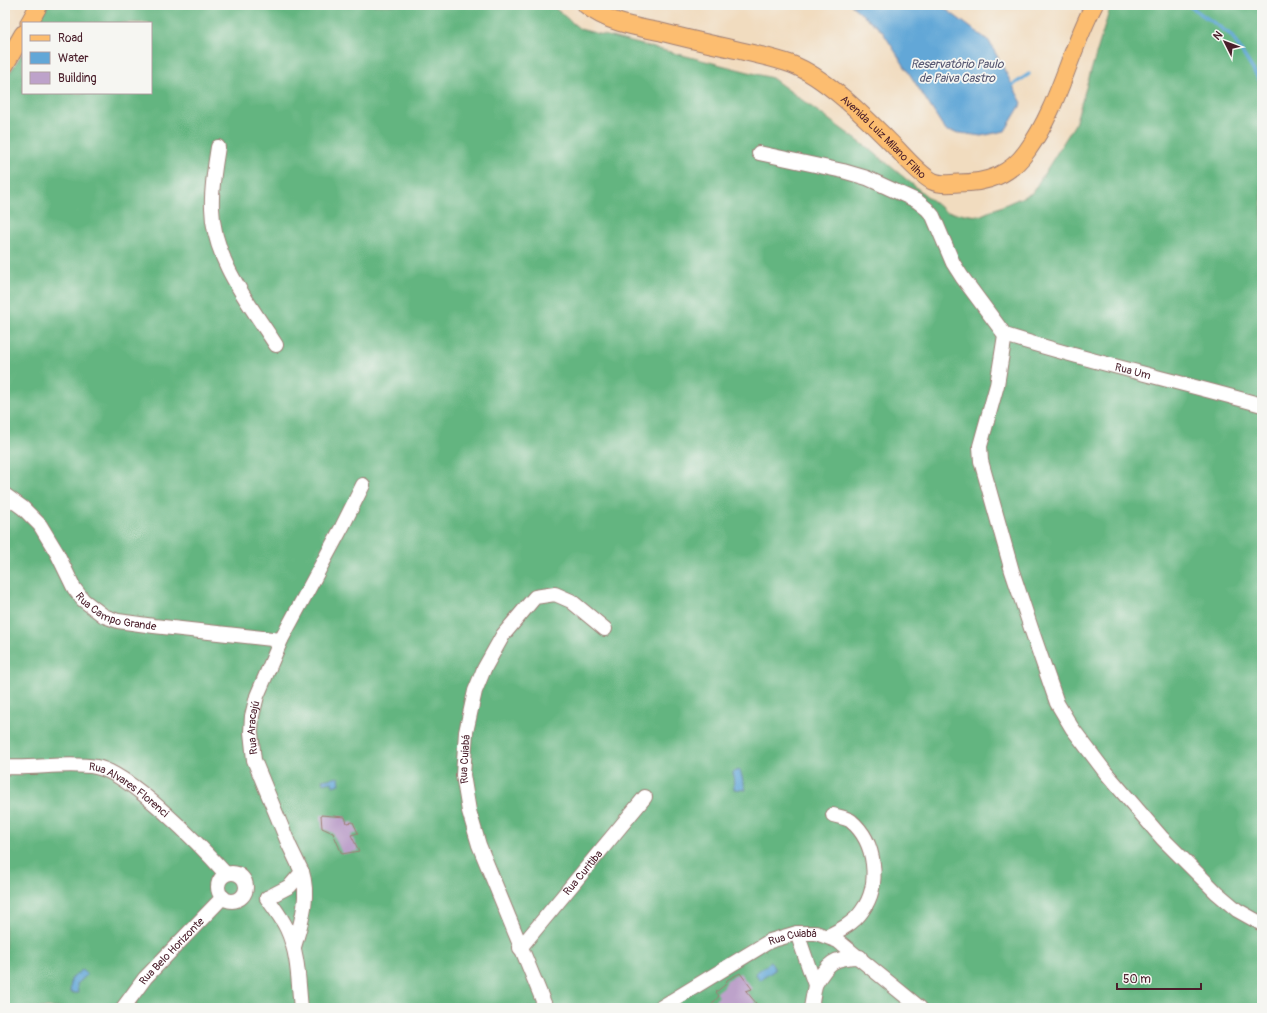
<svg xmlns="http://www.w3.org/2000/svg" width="1267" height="1013" font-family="Pangolin,sans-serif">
	<rect width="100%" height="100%" fill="#f6f6f2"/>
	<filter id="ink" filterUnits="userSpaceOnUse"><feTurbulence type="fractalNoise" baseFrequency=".025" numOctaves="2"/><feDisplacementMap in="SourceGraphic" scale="8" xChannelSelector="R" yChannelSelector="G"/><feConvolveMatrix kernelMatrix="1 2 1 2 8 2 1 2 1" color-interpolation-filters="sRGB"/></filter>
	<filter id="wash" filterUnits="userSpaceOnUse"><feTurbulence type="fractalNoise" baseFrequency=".012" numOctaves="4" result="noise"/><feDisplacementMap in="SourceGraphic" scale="16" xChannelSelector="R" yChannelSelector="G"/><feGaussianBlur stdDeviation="0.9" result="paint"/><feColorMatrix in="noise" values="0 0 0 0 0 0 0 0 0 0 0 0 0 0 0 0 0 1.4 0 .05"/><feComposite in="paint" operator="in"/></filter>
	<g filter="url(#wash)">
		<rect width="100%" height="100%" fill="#f1dcbf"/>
		<path fill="#63b580" stroke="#566a56" d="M46,5H551L580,29L772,78L872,151L946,212L979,216L1032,193L1075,124L1111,5H1262V1008H5V80L23,52V93H151V23H38Z"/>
		<path fill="#62a7d7" stroke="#566381" d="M851,5H940L989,41L1022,103L1005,131L981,136L946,131L882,31Z
			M740,770L746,790L734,789L733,772Z
			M339,777L340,784L333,786L332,782L323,784L322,780Z
			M771,962L775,970L760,980L755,973Z
			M82,970L87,975L77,984L78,993H70L71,979Z"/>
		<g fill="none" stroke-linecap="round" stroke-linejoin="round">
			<path stroke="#62a7d7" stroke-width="3.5" d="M1188,5L1231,35L1262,84
				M1008,85H1013L1029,74
				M1262,291V297"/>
		</g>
		<g id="blocks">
			<path fill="#bda2ca" d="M321,815L345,817L347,823L353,822L358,833L351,835L359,851L342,854L333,833L322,828Z
				M740,973L752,989L746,991L756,1003L748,1008H709L719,996L716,992L725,985L727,980Z"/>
		</g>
	</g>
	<g filter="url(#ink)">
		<use href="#blocks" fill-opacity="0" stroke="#9e7e75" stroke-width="1"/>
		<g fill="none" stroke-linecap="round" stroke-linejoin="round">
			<g stroke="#9e7e75" stroke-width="16">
				<g id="minor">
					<path d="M218,147C215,166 211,188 212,208C213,260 249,303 276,345"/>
					<path d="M759,153L843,171L867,178L917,201L927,209L933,216L953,263L962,277L1005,335L997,385L980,446L981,461L1012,571L1033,634L1057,703L1072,728L1106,773L1162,838L1217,893L1237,910L1262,924"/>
					<path id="s1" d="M1005,335C1090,362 1177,381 1262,405"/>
					<path id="s2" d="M5,495L23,508L40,525L57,553L74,588L83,600L104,616L118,621L154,626L281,640"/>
					<path id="s3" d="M5,767C35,769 67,762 96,767C130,773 202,847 226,874"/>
					<circle cx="232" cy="887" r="14"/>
					<path id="s4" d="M267,898L290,886L302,872L289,845L254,760L251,732L252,716L257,696L281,640L342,527L363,485"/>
					<path d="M267,898C274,908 282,918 287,929C299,955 298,981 301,1008"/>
					<path d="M797,933L815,985L811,1008"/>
					<path d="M828,936C840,930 854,923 862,911C881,885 876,842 851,821C847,818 839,817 833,815"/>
					<path d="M294,947C301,923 310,897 302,872"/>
					<path id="s5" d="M520,948L645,797"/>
					<path d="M815,985C828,963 833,957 860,957"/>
					<path id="s6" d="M123,1008L145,978L223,897"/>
					<path id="s7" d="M546,1008L479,845L469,811L463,775L466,732L475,691L484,669L503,635L535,597L555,594L571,601L605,629"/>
					<path id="s8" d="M660,1008L770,941L797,933H816L838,941L920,1008"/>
				</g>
			</g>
			<g stroke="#9e7e75" stroke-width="19">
				<g id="major">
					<path id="s9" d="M586,5C606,22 635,27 661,32C684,38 706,43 729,48C750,53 771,57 791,64C826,77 868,120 895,147C906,158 918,173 932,181C940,185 950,184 958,183C988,183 1010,175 1027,151C1059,107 1069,52 1094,5"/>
					<path d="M29,23L39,5"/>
					<path d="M5,65L23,34"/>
				</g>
			</g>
			<use href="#minor" stroke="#fff" stroke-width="14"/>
			<use href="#major" stroke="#fcbd6f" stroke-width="17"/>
		</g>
	</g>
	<g text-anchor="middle" stroke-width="3.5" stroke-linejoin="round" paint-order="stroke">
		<g font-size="11" fill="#4a1f2b" stroke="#f6f6f2">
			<text dy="4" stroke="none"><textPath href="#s9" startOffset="333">Avenida Luiz Milano Filho</textPath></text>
			<text dy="4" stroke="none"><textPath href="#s1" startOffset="133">Rua Um</textPath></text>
			<text dy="4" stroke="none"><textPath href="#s2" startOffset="169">Rua Campo Grande</textPath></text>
			<text dy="4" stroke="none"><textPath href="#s4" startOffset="199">Rua Aracajú</textPath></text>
			<text dy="4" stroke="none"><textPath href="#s7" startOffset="264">Rua Cuiabá</textPath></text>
			<text dy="4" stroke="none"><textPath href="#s3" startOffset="131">Rua Alvares Florenci</textPath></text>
			<text dy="4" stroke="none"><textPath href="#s5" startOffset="98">Rua Curitiba</textPath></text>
			<text dy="4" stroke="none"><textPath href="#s8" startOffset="152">Rua Cuiabá</textPath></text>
			<text dy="4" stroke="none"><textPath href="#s6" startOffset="75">Rua Belo Horizonte</textPath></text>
		</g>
		<g font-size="12" font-style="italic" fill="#545570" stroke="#f6f6f2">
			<text x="957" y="68">Reservatório Paulo<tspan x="957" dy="14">de Paiva Castro</tspan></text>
		</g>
	</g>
	<rect width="1267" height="1013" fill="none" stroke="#f6f6f2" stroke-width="20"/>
	<rect x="22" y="22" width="130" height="72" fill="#f6f6f2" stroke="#b1a0a2"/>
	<rect x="30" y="35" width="20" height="6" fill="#fcbd6f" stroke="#b1a0a2"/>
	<text x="58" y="42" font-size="12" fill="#4a1f2b">Road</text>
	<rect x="30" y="52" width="20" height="12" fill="#62a7d7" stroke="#b1a0a2"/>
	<text x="58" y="62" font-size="12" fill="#4a1f2b">Water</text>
	<rect x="30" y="72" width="20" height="12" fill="#bda2ca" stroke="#b1a0a2"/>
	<text x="58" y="82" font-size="12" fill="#4a1f2b">Building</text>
	<g transform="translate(1225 42) rotate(312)" stroke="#f6f6f2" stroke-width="3" paint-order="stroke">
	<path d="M0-3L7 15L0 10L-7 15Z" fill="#4a1f2b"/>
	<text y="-6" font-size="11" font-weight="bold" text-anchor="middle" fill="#4a1f2b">N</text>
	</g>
	<path d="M1117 983v6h84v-6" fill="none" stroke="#4a1f2b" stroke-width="2"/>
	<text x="1123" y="983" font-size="12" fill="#4a1f2b" stroke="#f6f6f2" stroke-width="3" paint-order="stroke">50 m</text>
</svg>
